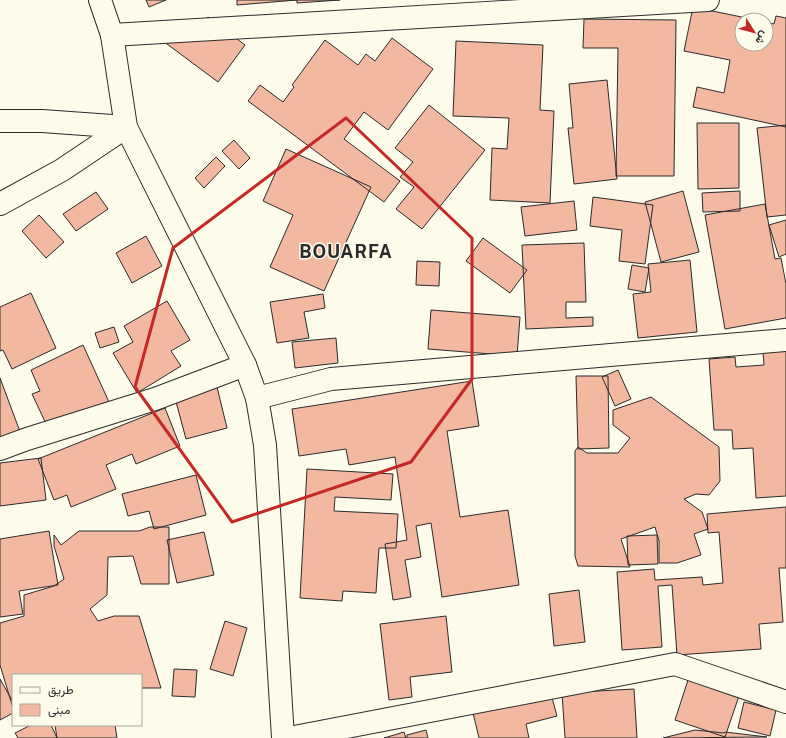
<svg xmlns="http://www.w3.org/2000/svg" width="786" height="738" font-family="'Public Sans',Vazirmatn,sans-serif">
	<rect width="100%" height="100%" fill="#fdfbea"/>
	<path fill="#f2b8a0" stroke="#2b2b2b" d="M146,0H166L149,7Z
		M237,0H297L237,5Z
		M297,0H340L297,3Z
		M693,7L756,20H742V44H766V22L774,24L776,16L786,18V127L693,107L697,87L724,93L730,60L684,51Z
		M208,17L245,45L218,82L163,41H189Z
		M584,19L676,20L674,176H616L618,48H583Z
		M392,38L433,69L388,130L364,112L344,139L400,181L384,202L248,101L260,85L283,102L294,87L292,85L325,40L358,65L366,54L375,61Z
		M456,41L543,45L540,110L554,111L550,203L490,200L492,148L507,149L509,118L453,116Z
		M607,80L617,179L574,184L568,128H573L569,84Z
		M429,105L485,150L422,229L396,209L414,187L400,177L413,162L395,148Z
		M697,123H739V188L698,189Z
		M786,125V215L767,217L757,128Z
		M234,140L250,158L239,169L222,151Z
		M286,149L371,187L324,291L270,267L293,215L263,201Z
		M216,157L225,166L204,188L195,178Z
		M683,191L699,252L661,262L645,202Z
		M740,191V211L703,212L702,193Z
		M96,192L108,209L76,231L63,214Z
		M593,197L653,205L645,264L619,261L622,230L590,226Z
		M574,201L577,230L525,236L521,207Z
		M765,204L775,259L781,258L786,284V318L725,329L705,215Z
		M39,215L64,242L46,258L22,231Z
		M786,220V254L779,257L769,225Z
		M146,236L162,266L132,283L116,253Z
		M483,238L527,270L510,293L466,261Z
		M584,243L586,302H566V318L593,317V326L526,329L522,245Z
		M690,260L697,332L638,338L633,294L651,292L648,264Z
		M417,261L440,262L439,286L416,285Z
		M632,265L649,268L645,292L628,289Z
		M31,293L56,348L12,369L3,350L0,351V307Z
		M323,294L325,308L304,312L309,338L277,343L270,302Z
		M167,301L190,340L171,351L181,366L137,393L113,353L133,342L124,326Z
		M431,310L520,317L517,356L428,349Z
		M114,327L119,342L100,348L95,333Z
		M336,338L338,363L295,368L292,342Z
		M83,345L109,402L49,430L32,394L40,391L31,370Z
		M786,351V496L756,498L753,448L733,449L732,430H714L709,359L735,357L736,367L764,365L763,352Z
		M618,370L631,399L615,406L602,377Z
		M576,376H608L609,448L578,449Z
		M0,378L22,437L0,445Z
		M472,381L479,426L447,431L460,517L508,510L519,585L442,597L431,523L416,526L421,557L405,560L411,597L393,600L385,544L407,540L395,457L349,465L346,449L299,456L292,409Z
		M217,387L227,428L186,439L175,398Z
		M651,397L719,447L720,481L709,495L696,494L684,499L702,512L708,529L694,534L701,555L677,563H659V541L655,527L621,539L630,567L578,566L575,556V451L578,447L587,453H618L630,438L613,425V410Z
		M165,408L180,446L136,464L132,454L106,465L116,489L71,507L67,495L54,500L38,459Z
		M41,458L46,500L0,506V463Z
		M307,469L393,474L391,500L335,497L334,511L398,514L396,548H379L376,593L343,591L342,601L300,598Z
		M196,475L206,515L154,529L149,511L128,516L122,494Z
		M786,507V568H779L783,622L759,624L761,649L677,655L672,585L658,586L662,647L622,650L617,572L654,569L655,580L702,577L703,585L723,583L719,532L708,533L707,514Z
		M150,527H169V584H141L133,556L108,557L107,595L90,609L98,621L114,616H139L161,688H141V675H13V708L0,665V623L24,616V595L54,586L64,579L54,546V535L61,545L79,531H139Z
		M49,531L58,585L19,591L23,614L0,617V539Z
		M204,532L214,575L177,583L167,540Z
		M657,535L658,564L628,565L627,536Z
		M579,590L585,642L554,646L549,594Z
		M446,616L452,672L410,677L412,697L389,700L380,624Z
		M225,621L247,628L233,676L210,669Z
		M174,669L197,670L195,697L172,696Z
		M0,679L13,702V713L0,720Z
		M688,680L739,696L725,737L675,720Z
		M634,689L637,738H565L562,693Z
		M551,694L557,716L526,724L529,738H479L473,713Z
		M744,702L776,710L770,736L738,728Z
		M31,725H51L57,738H18L15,733Z
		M55,725H115L117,738H57Z
		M426,730L428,738H407V735Z
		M695,730L724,733L725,732L767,737L663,738Z
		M404,732L406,738H384Z"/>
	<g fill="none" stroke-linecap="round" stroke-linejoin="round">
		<g stroke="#2b2b2b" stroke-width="24">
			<path id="minor" d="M112,35L708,0
				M0,121H42L126,127
				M0,204L62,170L126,127
				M257,398L331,379L786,340
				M0,449L27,439L155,399L245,365
				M289,738L675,664L786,702"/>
		</g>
		<g stroke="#2b2b2b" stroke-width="24">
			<path id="tertiary" d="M100,0L112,35L126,127L245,365L257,398L265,445L283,738"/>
		</g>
		<use href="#minor" stroke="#fdfbea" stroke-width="22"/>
		<use href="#tertiary" stroke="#fdfbea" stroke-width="22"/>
	</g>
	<path fill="none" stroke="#c62828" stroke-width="3" stroke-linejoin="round" d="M346,118L472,238V379L411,462L232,522L135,387L173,248Z"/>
	<g text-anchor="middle" stroke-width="3" stroke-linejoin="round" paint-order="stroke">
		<g font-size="18" font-weight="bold" letter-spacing="1" fill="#2b2b2b" stroke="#fdfbea">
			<text x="346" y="258">BOUARFA</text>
		</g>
	</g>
	<rect x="12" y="674" width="130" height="52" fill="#fdfbea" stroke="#a9a89e"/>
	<rect x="20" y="687" width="20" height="6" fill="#fdfbea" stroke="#a9a89e"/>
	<text x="48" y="694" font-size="12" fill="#2b2b2b">طريق</text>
	<rect x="20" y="704" width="20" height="12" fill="#f2b8a0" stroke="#a9a89e"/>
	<text x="48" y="714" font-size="12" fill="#2b2b2b">مبنى</text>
	<g transform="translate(754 32) rotate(126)"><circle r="19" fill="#fdfbea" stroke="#a9a89e"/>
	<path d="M0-3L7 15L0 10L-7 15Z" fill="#c62828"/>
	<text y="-6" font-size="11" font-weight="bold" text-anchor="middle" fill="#2b2b2b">ش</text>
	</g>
</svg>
